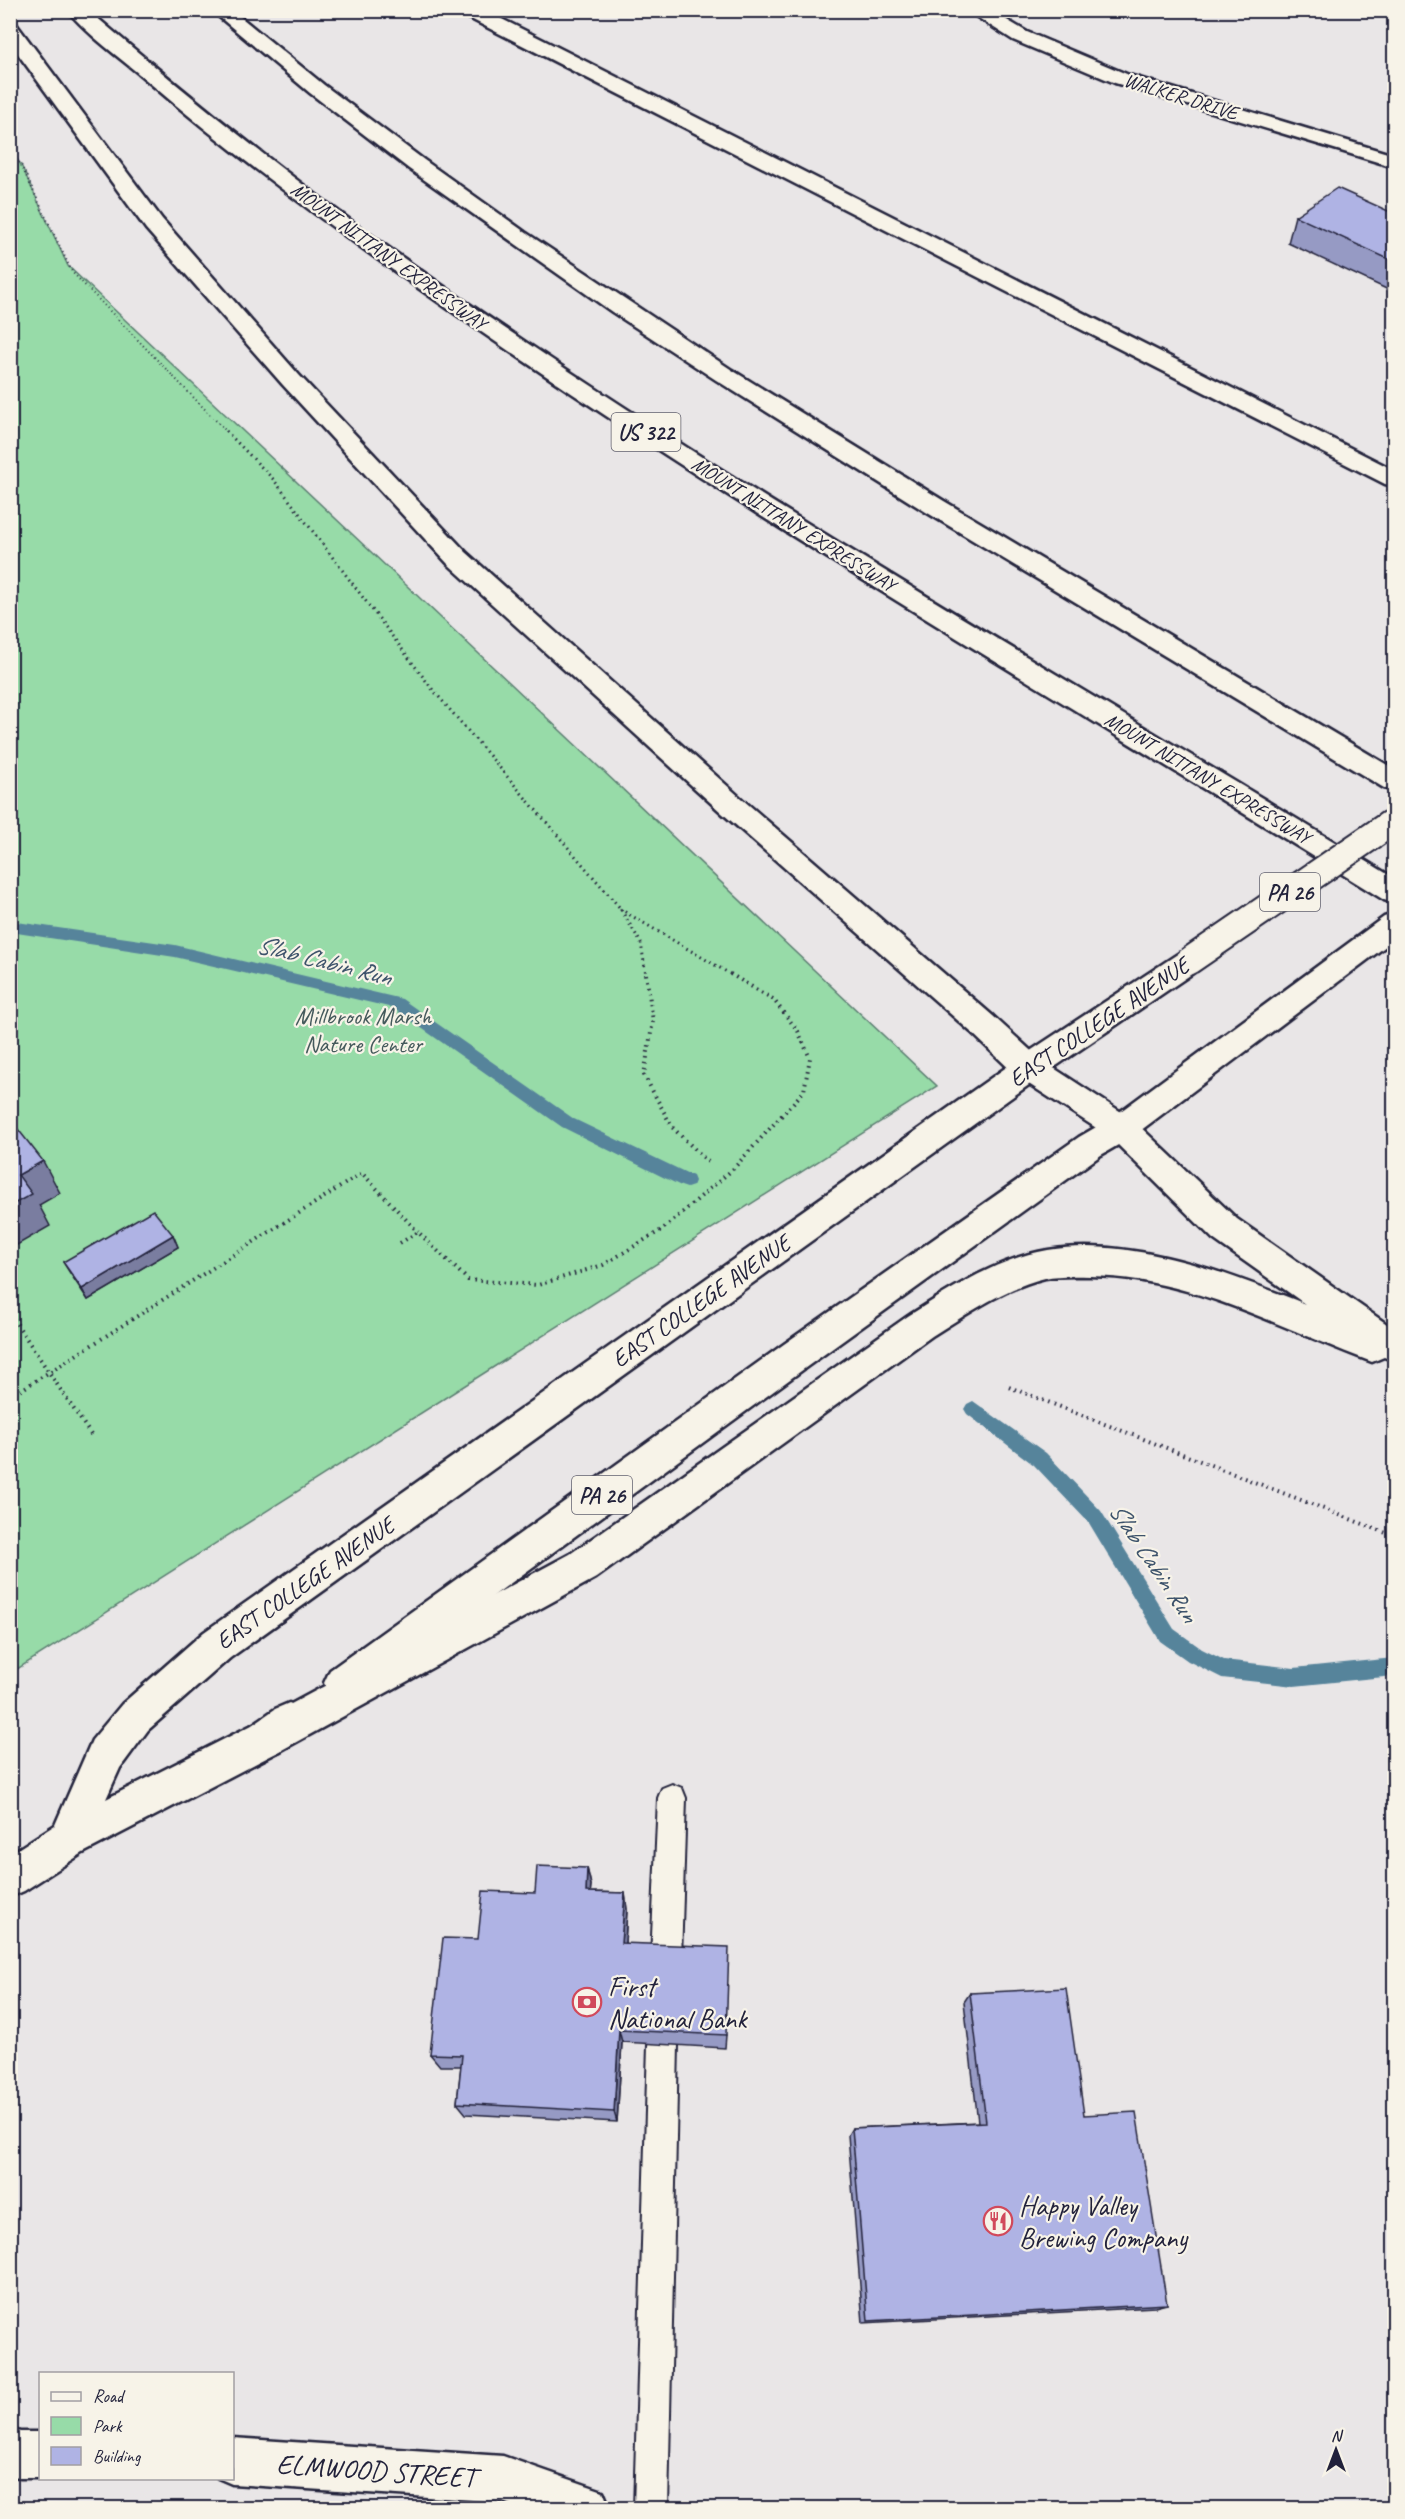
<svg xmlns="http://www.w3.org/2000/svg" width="1405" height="2519" font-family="Caveat,sans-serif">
	<rect width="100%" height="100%" fill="#e9e6e7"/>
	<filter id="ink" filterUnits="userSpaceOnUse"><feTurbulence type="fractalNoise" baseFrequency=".0167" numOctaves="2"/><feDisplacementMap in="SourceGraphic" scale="12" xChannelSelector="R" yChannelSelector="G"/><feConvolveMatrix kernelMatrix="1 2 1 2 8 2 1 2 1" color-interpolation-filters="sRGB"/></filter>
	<g filter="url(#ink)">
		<path fill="#97dba8" stroke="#5c7e72" stroke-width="1.5" d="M10,149L21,165L68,266L937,1086L11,1673Z"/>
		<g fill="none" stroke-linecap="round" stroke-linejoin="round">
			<path fill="#57849b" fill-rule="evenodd" d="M10,921L175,945L402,999L574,1119L693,1176L695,1181L693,1186L687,1188L681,1186L562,1127L393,1008L175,957L10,932Z
				M973,1401L1046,1453L1101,1511L1174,1629L1202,1649L1224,1660L1294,1668L1394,1658V1676L1294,1686L1222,1678L1188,1661L1160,1641L1089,1523L1034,1465L967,1414L964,1409L967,1404Z"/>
			<g stroke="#22223b" stroke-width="4">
				<path id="service" d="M672,1784L682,1788L686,1798L681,1959L677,1970L666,1974L655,1970L651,1959L658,1798L662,1788Z
					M663,2030L674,2034L678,2045L668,2508H634L648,2045L652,2034Z"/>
			</g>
			<g stroke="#22223b" stroke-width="5">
				<path id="minor" d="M966,10H990L1027,32L1129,75L1394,155V167L1115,83L1013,40Z"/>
			</g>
			<g stroke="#22223b" stroke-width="5">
				<path id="secondary" d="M10,2428L20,2432H40V2478H20L10,2474Z
					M232,2438L503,2456L603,2491L610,2508H520L503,2502L232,2484L218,2478H232Z"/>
			</g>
			<g stroke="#22223b" stroke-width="5">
				<path id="primary" d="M1394,914V940L1132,1137L1101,1155L808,1366L356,1696L343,1701L330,1696L324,1683L330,1670L784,1344L1079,1137L1110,1119L1384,917Z
					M1189,950L1199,953L1204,961L1199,969L1040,1077L230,1658L148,1730L120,1768L106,1799L252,1725L275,1709L289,1703L303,1709L308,1722L303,1735L280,1751L83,1853L24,1891L10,1897V1854L55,1825L92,1740L122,1704L204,1632L1018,1059L1179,953Z"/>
			</g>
			<g stroke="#22223b" stroke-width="5">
				<path id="motorway" d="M67,10H88C184,92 282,172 385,245C709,476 1056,671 1394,878V903L1384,900C1058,697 725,505 411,283C320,219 230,152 145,79C119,57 89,36 67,10Z
					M211,10H232L324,85L424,160L525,232L732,370L944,501L1394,769V791L1384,788L926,512L716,380L612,312L409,169L310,93Z
					M459,10H484L1394,470V486L1385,484L461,14Z
					M10,23L17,25L162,219L299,375L466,552L742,799L993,1016L1040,1059L1132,1119L1237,1219L1394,1329V1361L1384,1357L1372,1362C1280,1328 1191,1277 1090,1276C1076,1276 1059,1275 1045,1278C1004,1288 967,1314 932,1336L596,1578L280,1751L266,1757L252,1751L247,1738L252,1725L570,1554L908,1316C951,1289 998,1258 1048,1250C1131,1236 1230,1274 1305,1304L1213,1239L1110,1137L1018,1077L971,1032L722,813L448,564L283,385L146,229L10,43Z"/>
			</g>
			<path stroke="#22223b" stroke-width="2" stroke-dasharray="1 3" stroke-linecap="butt" d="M10,149L21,165L72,272L227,432"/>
			<path stroke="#22223b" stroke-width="3" stroke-dasharray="1.5 4" stroke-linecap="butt" d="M226,431L274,480L433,690L620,908L641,943L646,975
				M620,909L732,975"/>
			<path stroke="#22223b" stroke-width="4" stroke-dasharray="1.5 4.5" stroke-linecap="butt" d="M646,974L653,1021L644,1075L672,1127L708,1162
				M400,1243L418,1232L468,1280L538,1285L603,1265L663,1229L733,1169L804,1091L810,1058L798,1031L773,999L730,974
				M10,1314L91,1435
				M1009,1387L1394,1536
				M10,1397L362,1173L418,1232"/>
			<use href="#service" fill="#f7f3e8" fill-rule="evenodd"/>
			<use href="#minor" fill="#f7f3e8" fill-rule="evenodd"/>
			<use href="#secondary" fill="#f7f3e8" fill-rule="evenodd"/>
			<use href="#primary" fill="#f7f3e8" fill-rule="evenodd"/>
			<use href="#motorway" fill="#f7f3e8" fill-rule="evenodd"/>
			<g stroke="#22223b" stroke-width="30" stroke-linecap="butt">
				<path id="primary-bridge" d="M1189,961L1391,823"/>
			</g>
			<use href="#primary-bridge" stroke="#f7f3e8" stroke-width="26"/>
		</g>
		<path fill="#969ac4" stroke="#22223b" stroke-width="1.5" d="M1395,214V293L1288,243L1295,216Z
			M173,1235L178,1247L88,1300L70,1273L63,1262Z
			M587,1868L591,1885L590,1892L625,1893L627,1910L625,1943L726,2035L725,2048L622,2042L617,2122L466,2114L457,2103L461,2066H440L430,2054L478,1939L535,1893Z
			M970,1993L1084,2115L1167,2304L1155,2307L863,2323L848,2135L852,2128L978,2122L964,2002Z"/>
		<path fill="#7a7da0" stroke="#22223b" stroke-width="1.5" d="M43,1161L60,1193L39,1205L50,1226L10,1249V1206L18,1175Z
			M173,1235L178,1247L88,1300L82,1289Z
			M587,1868L591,1885L589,1909L586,1892Z
			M625,1893L627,1910L624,1958L621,1943Z
			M619,2030L622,2042L617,2122L614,2112Z"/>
		<path fill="#afb3e4" stroke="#22223b" stroke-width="1.5" d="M1337,188L1395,214V262L1295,216Z
			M10,1119L43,1161L18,1175L32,1194L10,1206Z
			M153,1210L173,1235L82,1289L63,1262Z
			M537,1866L587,1868L586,1892L625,1893L621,1943L729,1947L726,2035L619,2030L614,2112L457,2103L462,2055L430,2054L443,1938L478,1939L483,1891L535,1893Z
			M1066,1988L1084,2115L1136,2112L1167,2304L868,2321L852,2128L986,2122L970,1993Z"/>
	</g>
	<defs>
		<g id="bank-ring" transform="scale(1.5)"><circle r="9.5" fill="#f7f3e8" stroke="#d1495b" stroke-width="1.5"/><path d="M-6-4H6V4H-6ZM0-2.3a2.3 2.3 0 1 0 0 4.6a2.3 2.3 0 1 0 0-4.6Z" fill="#d1495b"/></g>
		<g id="restaurant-ring" transform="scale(1.5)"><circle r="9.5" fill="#f7f3e8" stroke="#d1495b" stroke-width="1.5"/><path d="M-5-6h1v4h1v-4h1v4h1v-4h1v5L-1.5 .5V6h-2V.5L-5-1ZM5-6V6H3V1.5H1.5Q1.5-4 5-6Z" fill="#d1495b"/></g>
	</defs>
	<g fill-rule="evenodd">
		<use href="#bank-ring" x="587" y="2002"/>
		<use href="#restaurant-ring" x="998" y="2221"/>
	</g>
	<g text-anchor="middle" stroke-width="4.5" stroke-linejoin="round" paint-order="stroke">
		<g font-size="20" fill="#22223b" stroke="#f7f3e8">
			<text transform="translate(1181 96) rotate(17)" y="7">WALKER DRIVE</text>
			<text transform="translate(389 256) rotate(36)" y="7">MOUNT NITTANY EXPRESSWAY</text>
			<text transform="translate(794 524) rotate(32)" y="7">MOUNT NITTANY EXPRESSWAY</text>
			<text transform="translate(1208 778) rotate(31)" y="7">MOUNT NITTANY EXPRESSWAY</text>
		</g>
		<g fill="#f7f3e8" stroke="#62616f" stroke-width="1.5">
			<rect x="611.5" y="413" width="69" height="38" rx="4.5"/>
			<rect x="1260" y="873" width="60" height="38" rx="4.5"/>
			<rect x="572" y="1476" width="60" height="38" rx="4.5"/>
		</g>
		<g font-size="22" font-weight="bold" fill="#22223b">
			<text x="646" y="440">US 322</text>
			<text x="1290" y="900">PA 26</text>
			<text x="602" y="1503">PA 26</text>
		</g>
		<g font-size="24" fill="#455a5c" stroke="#f7f3e8">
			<text x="363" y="1024">Millbrook Marsh<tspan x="363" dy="28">Nature Center</tspan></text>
		</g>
		<g font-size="24" fill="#22223b" stroke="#f7f3e8">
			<text transform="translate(1099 1022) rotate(-34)" y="8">EAST COLLEGE AVENUE</text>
			<text transform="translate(701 1301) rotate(-35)" y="8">EAST COLLEGE AVENUE</text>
			<text transform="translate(305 1583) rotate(-35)" y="8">EAST COLLEGE AVENUE</text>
		</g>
		<g font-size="26" font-style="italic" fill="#3d536b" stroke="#f7f3e8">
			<text transform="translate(324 960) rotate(14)" y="9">Slab Cabin Run</text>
			<text transform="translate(1154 1562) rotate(56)" y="9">Slab Cabin Run</text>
		</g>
		<g font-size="28" fill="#22223b" stroke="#f7f3e8" text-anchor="start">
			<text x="608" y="1996">First<tspan x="608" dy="32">National Bank</tspan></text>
			<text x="1019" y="2215">Happy Valley<tspan x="1019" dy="32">Brewing Company</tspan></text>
		</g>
		<g font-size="28" fill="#22223b" stroke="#f7f3e8">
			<text transform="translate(376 2470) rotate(4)" y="10">ELMWOOD STREET</text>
		</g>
	</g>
	<rect width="1405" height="2519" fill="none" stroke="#f7f3e8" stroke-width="36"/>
	<rect x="18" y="18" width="1369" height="2483" fill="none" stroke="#22223b" stroke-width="2" filter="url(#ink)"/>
	<rect x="39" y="2372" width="195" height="108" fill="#f7f3e8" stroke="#a29fa3" stroke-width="1.5"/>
	<rect x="51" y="2392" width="30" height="9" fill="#f7f3e8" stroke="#a29fa3" stroke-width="1.5"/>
	<text x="93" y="2402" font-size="18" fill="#22223b">Road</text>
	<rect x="51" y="2417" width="30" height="18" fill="#97dba8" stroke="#a29fa3" stroke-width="1.5"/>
	<text x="93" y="2432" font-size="18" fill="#22223b">Park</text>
	<rect x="51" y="2447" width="30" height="18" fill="#afb3e4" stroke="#a29fa3" stroke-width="1.5"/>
	<text x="93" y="2462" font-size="18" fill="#22223b">Building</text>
	<g transform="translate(1336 2450)" stroke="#f7f3e8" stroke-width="4.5" paint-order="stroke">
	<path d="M0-4.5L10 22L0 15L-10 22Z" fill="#22223b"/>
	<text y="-9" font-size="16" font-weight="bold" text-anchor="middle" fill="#22223b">N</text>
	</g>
</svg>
